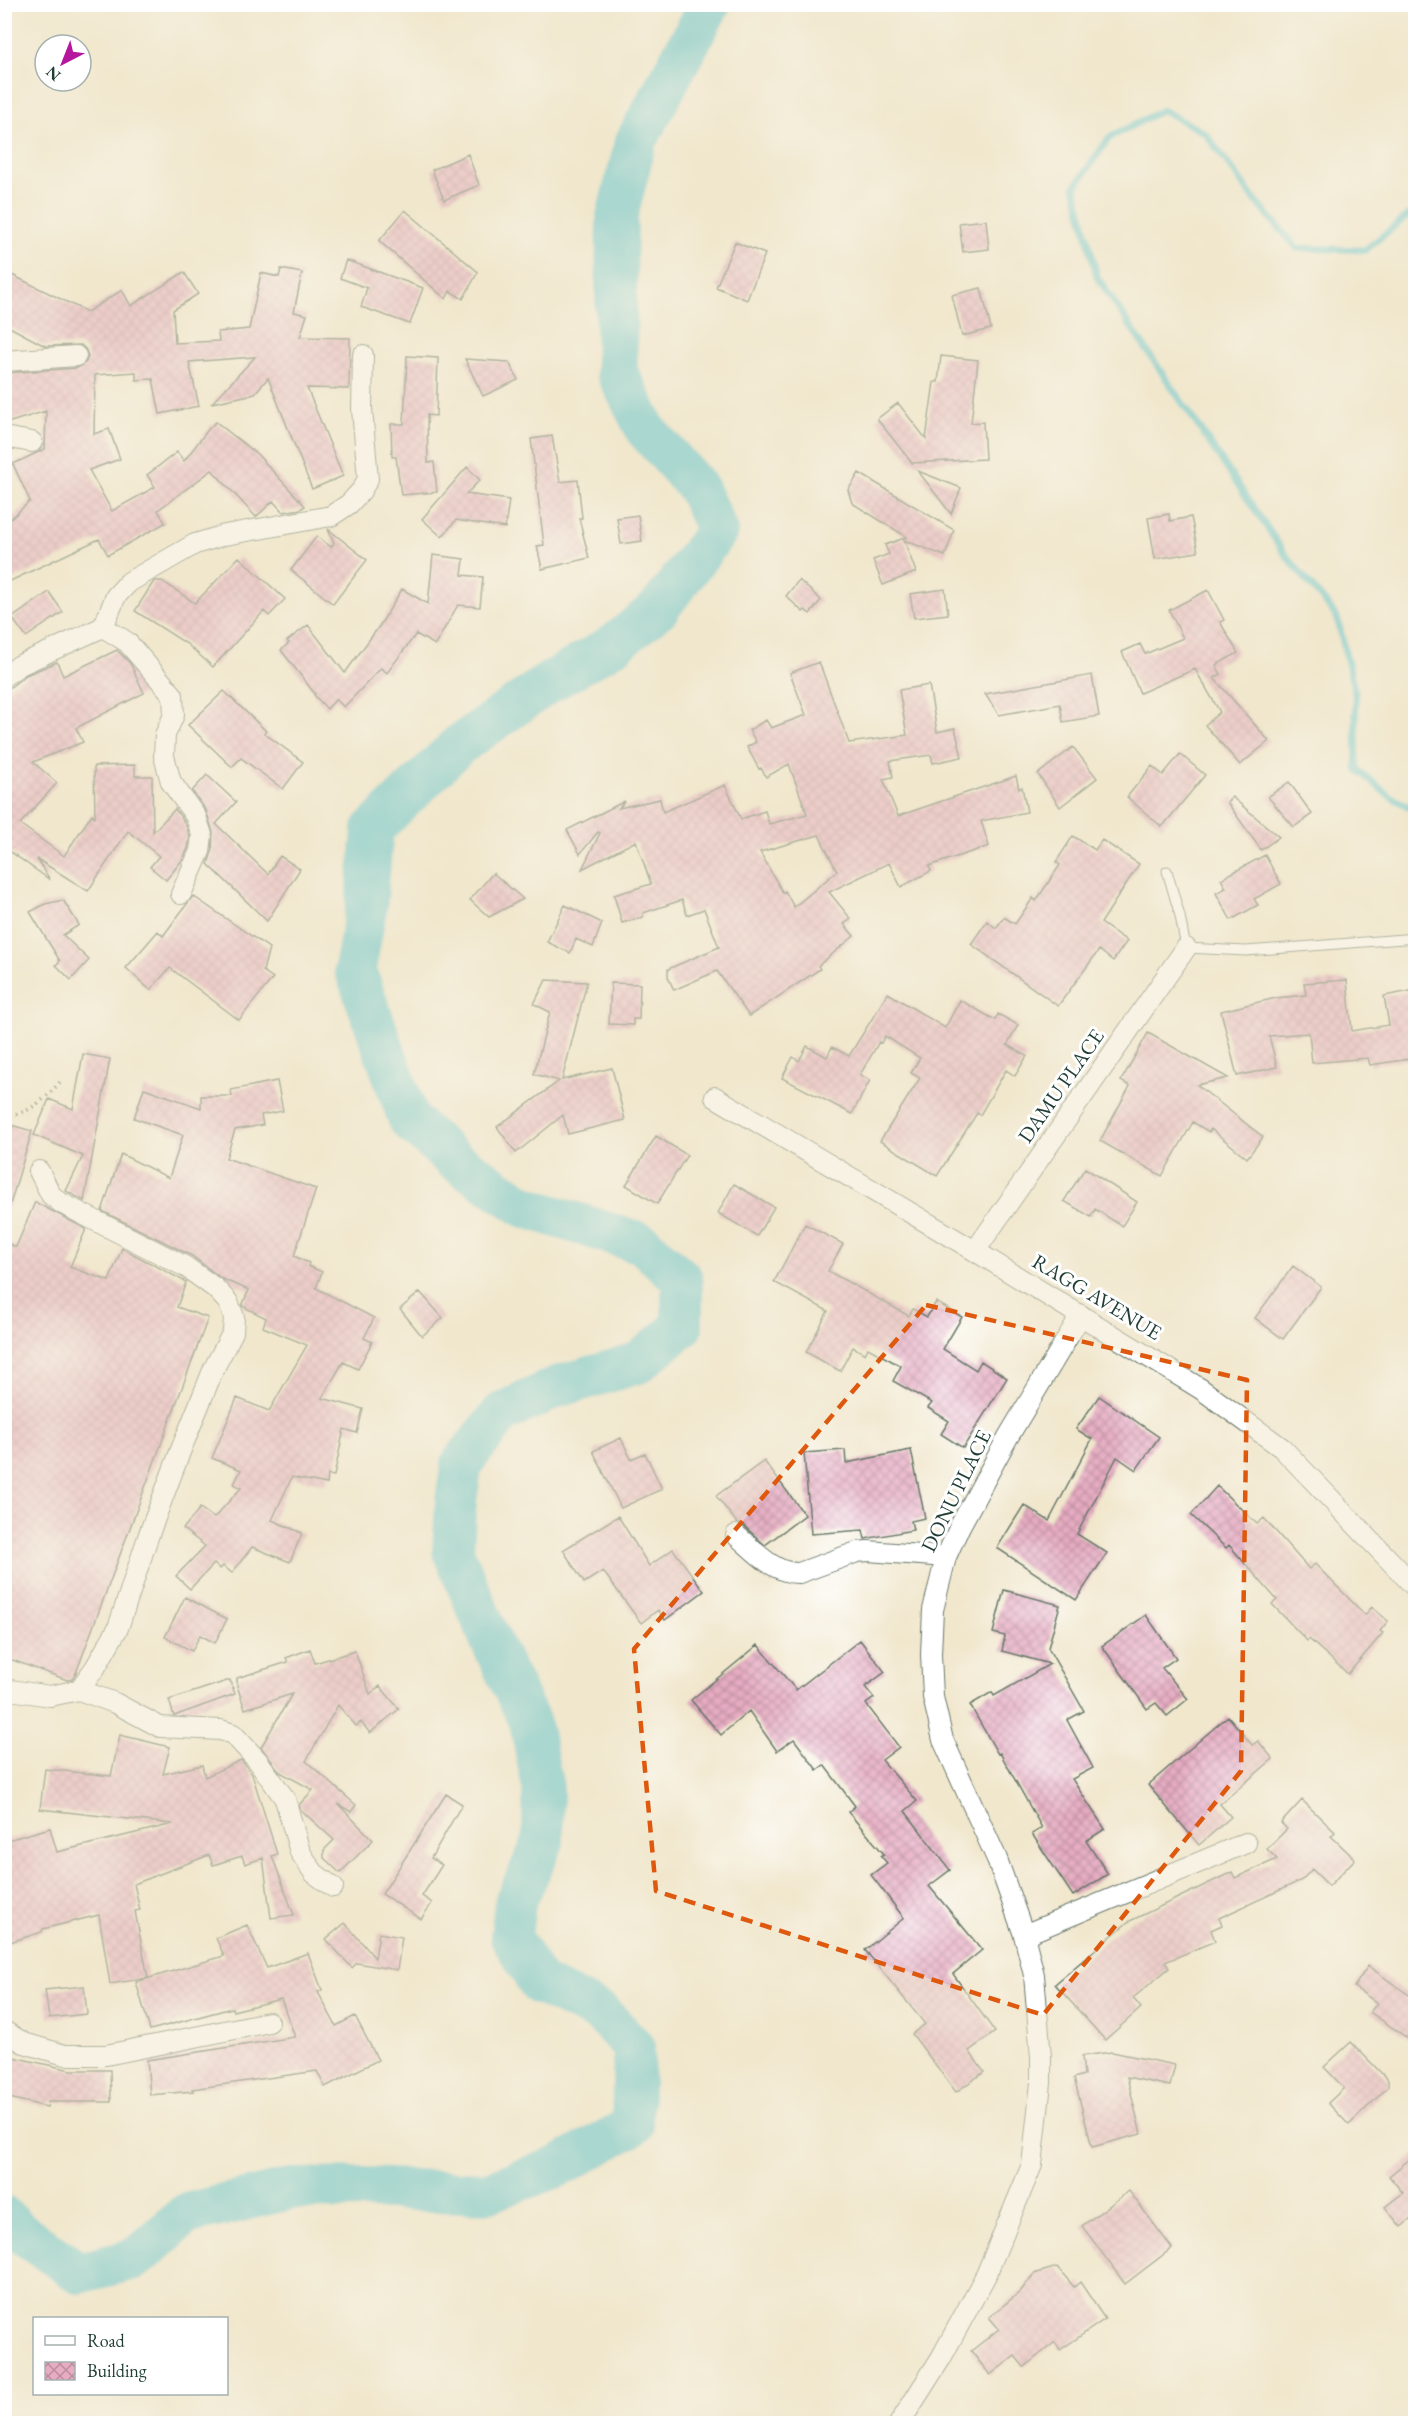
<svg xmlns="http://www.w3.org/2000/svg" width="1420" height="2428" font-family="'EB Garamond',serif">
	<defs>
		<pattern id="building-cross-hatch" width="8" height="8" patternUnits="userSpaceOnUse" patternTransform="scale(1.5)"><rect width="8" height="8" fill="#e7acc2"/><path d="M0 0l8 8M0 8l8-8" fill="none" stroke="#bb8d9e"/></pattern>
	</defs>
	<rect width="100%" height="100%" fill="#fff"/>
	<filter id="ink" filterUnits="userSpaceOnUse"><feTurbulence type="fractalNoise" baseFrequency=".0167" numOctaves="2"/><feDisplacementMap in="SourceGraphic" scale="12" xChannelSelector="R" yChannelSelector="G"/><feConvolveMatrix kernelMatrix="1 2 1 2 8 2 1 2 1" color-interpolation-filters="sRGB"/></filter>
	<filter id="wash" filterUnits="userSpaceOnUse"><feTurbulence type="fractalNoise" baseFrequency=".008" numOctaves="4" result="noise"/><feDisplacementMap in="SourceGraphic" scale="24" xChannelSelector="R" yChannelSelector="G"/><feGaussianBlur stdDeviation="1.35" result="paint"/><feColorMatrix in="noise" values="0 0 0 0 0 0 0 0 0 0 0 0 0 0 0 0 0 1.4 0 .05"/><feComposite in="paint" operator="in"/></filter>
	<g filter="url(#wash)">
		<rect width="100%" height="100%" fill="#f1e7cd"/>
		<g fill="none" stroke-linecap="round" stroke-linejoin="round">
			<path stroke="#57c3d0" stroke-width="7" d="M1416,209L1365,250L1297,248L1254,199L1205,133L1162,110L1109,138L1075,187L1097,277L1285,554L1337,617L1355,693L1357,769L1388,795L1416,811"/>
			<path stroke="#57c3d0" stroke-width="42" d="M4,2217L19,2231L79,2273L135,2259L186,2214L290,2189L366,2188L485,2193L558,2167L632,2126L634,2047L600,2012L539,1984L511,1937L515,1903L543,1842V1788L530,1723L489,1637L453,1551L456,1500L462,1463L502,1413L557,1387L638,1363L682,1327V1279L643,1244L525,1207L454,1160L409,1120L355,969L366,909L373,829L459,745L547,684L615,644L659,608L717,531L697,487L646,430L617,372L616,301L617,216L636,141L710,4"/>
		</g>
		<g id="blocks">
			<path fill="url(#building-cross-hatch)" fill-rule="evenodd" d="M468,154L479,185L444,200L432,170Z
				M405,210L478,272L463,299L450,291L446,299L379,241Z
				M986,220L989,249L963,252L959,223Z
				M735,242L765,254L747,300L716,287Z
				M346,260L423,288L410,324L361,307L367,288L340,278Z
				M281,269L302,273L294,312L307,315L300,337L350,338L349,389L307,388L343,476L312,489L268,378L254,394L212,403L255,357L189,362L199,406L160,414L153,379L136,380V372L95,375L94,434L109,429L120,459L89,470L112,511L155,487L147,475L177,452L184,461L210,427L216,422L257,454L305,506L301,509L283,512L273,501L256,517L212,470L158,510L165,523L108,555L99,539L4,584V525L30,501L13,464L45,449L46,411L4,424V373L77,368L86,362L88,356L86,350L81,345L45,346L4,324V271L87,312L122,290L131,306L184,272L198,294L173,310L175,343L219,341L218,332L249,329L261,273L279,277Z
				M981,288L991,329L962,336L952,295Z
				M407,356L438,358L436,416L427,415L428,463L434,462L437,492L401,495L396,457H392L391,424H404Z
				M941,356L978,360L971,423L983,422L985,459L912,463L877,419L898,403L926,439L934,382H938Z
				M465,359L509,362L518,380L483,396Z
				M552,436L560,482L578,480L582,518H579L589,558L542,569L537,546L544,545L531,439Z
				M467,467L480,480L466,494L509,500L505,528L456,520L442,537L422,519Z
				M918,471L961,488L951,514Z
				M859,473L954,530L945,556L904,540L916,572L883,585L873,560L889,554L885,545L907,537L852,503L848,490Z
				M1169,514L1170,521L1191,517L1198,552L1155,559L1148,518Z
				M638,515L642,541L621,544L617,518Z
				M328,529L367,560L333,604L291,570L317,536L331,547L334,543Z
				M433,555L464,559L462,575L483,577L480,607L458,605L435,645L416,634L387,673L381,668L344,707L336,699L327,709L314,695L315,694L281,650L289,643L287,641L308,625L345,673L380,625L402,589L428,604Z
				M239,557L285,599L269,616L264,611L213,667L187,644L135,611L154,581H162L195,603Z
				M799,580L821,600L810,614L805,610L803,612L786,596Z
				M945,589L948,614L914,618L910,594Z
				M1208,590L1224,620L1220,622L1238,653L1216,665L1221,674L1214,678L1269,741L1240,765L1205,725L1220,712L1195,669L1140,693L1122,652L1140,644L1145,654L1183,638L1169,610Z
				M49,592L63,612L26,637L12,618Z
				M117,650L130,663L144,693L76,728L83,742L33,762L57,783L20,824L64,856L92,814L95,817L94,766L135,765V776H152L153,832L175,809L185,823L190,836L188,848L183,859L166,880L150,867L159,856L128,831L88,891L37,859L50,880L4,847V692L26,675L57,662L63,676Z
				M819,662L849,743L907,735L899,690L929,685L937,732L955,728L962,757L933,763L931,755L890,761L893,777L883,779L898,816L1016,776L1019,789L1022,787L1027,812L981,821L989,846L929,866L931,871L901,887L889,863L829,892L851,919L844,924L854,936L818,966L820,969L749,1016L717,971L674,990L668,977V969L719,947L704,909L687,915L682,900L643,913V917L622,923L614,895L651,884L636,841L582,869L600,833L598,832L580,854L567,830L625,801L619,808L660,799L663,812L725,785L741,819L765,811L769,824L807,814L789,764L766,777L761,768L759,769L747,747L756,742L749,730L766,720L771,728L806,715L790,673ZM819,835L837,871L794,907L785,891L783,893L760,852Z
				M1092,675L1099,716L1063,722L1060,704L999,715L985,694Z
				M224,691L266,731L264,733L303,762L283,789L241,758L232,767L188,725Z
				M1073,747L1097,778L1060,807L1038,774Z
				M1180,754L1205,775L1162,827L1127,797L1152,766L1163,775Z
				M207,775L236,802L216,824L268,874L280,856L300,869L267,921L208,864L212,852L213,832L206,810L192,791Z
				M1289,782L1312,814L1294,827L1268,797Z
				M1232,797L1279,837L1261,850L1227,802Z
				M1073,836L1095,850L1102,840L1139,864L1101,923L1127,941L1113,961L1099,950L1058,1006L971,944L987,921L996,928L1004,917L1015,924L1033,898L1036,901L1060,865L1056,862Z
				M1265,855L1281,884L1254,899L1258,905L1231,920L1216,893L1226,888L1221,879Z
				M493,873L523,899L489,917L470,900Z
				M193,896L269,948L263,971L273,978L239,1020L170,968L150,990L126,968L158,931L163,936Z
				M63,900L79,925L63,935L89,960L71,980L56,965L60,961L30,912L45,904Z
				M565,905L602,923L593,947L576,939L570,953L547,942Z
				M546,980L587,982L562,1080L612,1068L625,1120L568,1134L563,1115L516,1153L497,1127L559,1081L534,1074L550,1012L534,1004Z
				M1347,980L1352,1031L1389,1025L1384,996L1416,990V1058L1370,1065L1368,1058L1312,1063L1309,1033L1269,1036L1277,1067L1237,1076L1221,1011L1276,998L1306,995L1304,983Z
				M611,983L640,984L639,1019H633V1025L609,1024Z
				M888,993L945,1028L960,1000L995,1020L998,1014L1018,1025L1007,1045L1027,1056L1015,1076L1006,1070L980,1115L977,1113L937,1176L880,1141L920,1078L911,1073L920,1058L885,1036L881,1043L879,1042L860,1075L870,1080L852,1114L782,1078L793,1057L799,1061L807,1046L827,1057L832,1047L849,1056Z
				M1148,1033L1228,1078L1197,1085L1263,1137L1247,1158L1211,1129L1209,1132L1193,1122L1162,1176L1100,1141L1130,1086L1121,1081Z
				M83,1054L110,1059L84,1201L66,1191L83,1156L34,1135L49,1099L73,1109Z
				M277,1081L283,1111L261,1115L263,1125L235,1130L226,1158L316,1189L294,1256L309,1263L308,1266L322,1272L316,1288L374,1318L364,1338L372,1342L358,1369L343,1362L322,1398L363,1409L357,1433L344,1429L334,1476L328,1475L327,1484L292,1477L272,1520L302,1533L290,1562L252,1547L232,1573L223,1566L220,1569L214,1564L190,1589L176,1576L205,1546L183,1529L200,1508L214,1518L241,1488L234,1484L241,1470L212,1458L237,1398L269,1411L307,1345L263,1327L266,1318L242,1306L249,1290L222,1279L192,1256L102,1211L121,1154L169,1178L183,1135L134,1118L144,1088L201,1108V1096H232L231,1090Z
				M4,1123L32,1131L9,1208H4Z
				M656,1136L687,1155L657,1204L626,1185Z
				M1085,1168L1137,1202L1122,1226L1095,1209L1091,1217L1064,1201Z
				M734,1184L774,1207L757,1236L718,1213Z
				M35,1202L86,1229L70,1267L109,1281L122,1248L186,1282L177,1307L208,1318L76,1673L72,1679L67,1680L4,1657V1242L16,1247Z
				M805,1224L843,1244L828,1271L909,1316L913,1309L927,1317L936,1302L962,1317L943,1349L976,1370L981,1361L1007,1378L963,1448L941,1434L949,1421L928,1408L932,1403L893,1381L901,1366L868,1348L865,1354L853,1347L840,1371L806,1352L828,1311L774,1282Z
				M1293,1266L1321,1287L1283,1339L1255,1318Z
				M420,1292L443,1318L422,1336L400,1309Z
				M1099,1396L1159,1437L1136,1470L1117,1457L1077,1534L1107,1553L1076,1600L997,1548L1024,1505L1049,1521L1092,1439L1076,1429Z
				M621,1438L631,1459L645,1453L662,1489L621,1508L593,1451Z
				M845,1450L846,1463L911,1450L925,1518L911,1521L913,1530L865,1539L863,1530L811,1534L804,1453Z
				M764,1461L805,1515L765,1545L744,1526L737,1523L716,1496Z
				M1217,1486L1257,1524L1264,1518L1309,1569L1315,1564L1365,1615L1372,1607L1388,1621L1380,1631L1383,1633L1348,1674L1309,1639L1307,1641L1272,1604L1277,1600L1229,1545L1226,1548L1191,1515Z
				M618,1516L649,1566L673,1549L704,1591L665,1620L658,1610L641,1623L603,1571L584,1583L563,1550Z
				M1004,1590L1060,1605L1048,1648L1084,1711L1067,1720L1093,1768L1072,1779L1105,1829L1086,1841L1108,1874L1073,1896L1032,1834L1042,1828L1000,1753L998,1754L970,1705L992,1692L994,1696L1050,1664L1002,1651L1005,1636L993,1633Z
				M185,1597L227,1619L215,1643L200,1635L192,1651L165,1637Z
				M1146,1615L1176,1658L1162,1668L1188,1699L1167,1716L1156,1703L1147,1709L1102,1646Z
				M860,1640L885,1672L865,1687L874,1698L866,1704L899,1747L882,1760L917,1801L905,1811L950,1870L929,1886L982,1950L953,1974L995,2032L969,2051L984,2072L956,2092L912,2034L925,2024L865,1950L904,1918L871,1875L887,1863L881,1856L884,1854L848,1812L855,1806L824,1765L817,1770L794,1739L777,1751L749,1711L721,1735L691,1700L758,1645L796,1690Z
				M310,1649L315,1663L355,1651L370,1694L380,1686L399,1709L370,1733L361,1722L356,1726L338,1705L306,1761L356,1805L351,1812L338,1804L373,1840L340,1873L324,1858V1850L334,1840L301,1810L299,1805L313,1790L280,1772L261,1747L292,1694L245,1709L237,1686V1678L288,1662L286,1658Z
				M230,1680L235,1694L174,1716L169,1700Z
				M1228,1716L1252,1745L1258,1741L1273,1759L1220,1804L1231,1817L1199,1845L1148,1785Z
				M120,1735L170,1747L163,1774L202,1765L205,1777L241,1760L252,1774L277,1854L272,1856L294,1915L271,1918L263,1858L245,1864L242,1856L213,1865L209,1855L134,1884L140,1910L135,1911L148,1978L110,1984L99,1915L43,1929L42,1932L4,1944V1841L50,1828L57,1852L173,1824L40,1809L45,1769L111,1776Z
				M446,1794L462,1804L431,1858L442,1865L422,1896L432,1903L421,1919L382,1894Z
				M1302,1800L1335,1832L1331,1836L1355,1859L1329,1886L1312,1869L1302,1880L1219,1918L1222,1925L1211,1930L1215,1941L1165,1962L1169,1968L1133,1998L1141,2008L1105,2040L1055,1984L1128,1922L1232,1872L1235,1878L1277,1859L1267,1849L1287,1829L1281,1823Z
				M345,1923L375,1958L379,1933L402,1937L397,1970L357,1963L352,1968L326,1939Z
				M247,1925L267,1968L308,1953L322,1990L318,1992L336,2026L355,2016L378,2060L325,2087L317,2071L192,2089L193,2091L150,2095L147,2060L295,2037L281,1999L233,2011L232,2008L150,2030L136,1982L224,1956L216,1938Z
				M1368,1966L1416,2000V2044L1370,2012L1377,2003L1354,1987Z
				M84,1986L87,2014L49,2018L45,1990Z
				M1351,2042L1388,2080V2087L1349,2125L1328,2103L1344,2088L1324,2067Z
				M1112,2052L1175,2065L1170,2086L1127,2077L1141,2134L1092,2147L1074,2078L1084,2075L1082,2056Z
				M4,2055L71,2070H110L111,2102H48L47,2107L5,2097L10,2075L4,2074Z
				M1416,2154V2215L1401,2227L1385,2207L1403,2193L1389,2176Z
				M1129,2191L1172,2248L1125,2284L1082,2226Z
				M1057,2267L1074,2287L1080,2282L1105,2319L1060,2350L1055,2342L1024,2367L1015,2356L990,2375L971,2351L999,2329L989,2317L1020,2292L1034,2274Z"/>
		</g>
	</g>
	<g filter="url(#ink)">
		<use href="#blocks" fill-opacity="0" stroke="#68786a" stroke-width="1.5"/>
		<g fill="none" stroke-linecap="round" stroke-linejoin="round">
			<g stroke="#68786a" stroke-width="11">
				<path id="service" d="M1167,871L1180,916L1186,948L1246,951L1416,938"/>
			</g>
			<g stroke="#68786a" stroke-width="22">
				<path id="minor" d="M4,361L76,356
					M4,437L32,442
					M103,627L127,642L173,695L174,715L165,735L164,756L171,782L196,817L202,835L200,851L181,894
					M4,676L20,665L103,627L116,596L129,582L195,544L225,535L331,516L349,504L361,491L368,479L362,409L363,355
					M715,1097L975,1251L1201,1389L1282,1448L1416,1588
					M975,1251L1186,948
					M736,1535C754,1550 774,1574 799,1573L857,1552L868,1551L946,1557
					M4,1689L50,1696L79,1690L95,1668L118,1628L149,1534L180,1452L214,1368L233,1332L234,1317L228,1302L215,1288L186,1267L61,1203L51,1195L39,1171
					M79,1690L115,1703L160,1727L221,1730L233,1734L258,1761L285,1799L300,1852L314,1873L333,1887
					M1024,1935L1246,1843
					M4,2031L24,2043L65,2055H106L269,2022
					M899,2424L941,2358L986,2275L1032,2165L1041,2083V2057L1034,1975L1024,1935L997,1859L943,1740L933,1697L931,1654L933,1610L946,1557L960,1526L1008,1437L1081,1315"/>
			</g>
			<path stroke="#68786a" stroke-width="4" stroke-dasharray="1.5 4.5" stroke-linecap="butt" d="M4,1116C31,1115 46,1097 63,1079"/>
			<use href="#service" stroke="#fff" stroke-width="9"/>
			<use href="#minor" stroke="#fff" stroke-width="20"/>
		</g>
	</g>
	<path d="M0 0H1420V2428H0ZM926,1305L1247,1380L1241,1771L1043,2015L656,1891L634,1649Z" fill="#f1e7cd" fill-opacity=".55" fill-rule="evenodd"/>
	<path fill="none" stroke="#de580e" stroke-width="4.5" stroke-dasharray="12 8" stroke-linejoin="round" d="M926,1305L1247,1380L1241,1771L1043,2015L656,1891L634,1649Z"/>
	<g text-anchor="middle" stroke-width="6" stroke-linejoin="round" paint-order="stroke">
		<g font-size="21" fill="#1f3d34" stroke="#fff">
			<text transform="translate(1061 1086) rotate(-55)" y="7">DAMU PLACE</text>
			<text transform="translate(1097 1297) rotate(31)" y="7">RAGG AVENUE</text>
			<text transform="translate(956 1491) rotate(-64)" y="7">DONU PLACE</text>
		</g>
	</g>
	<rect width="1420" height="2428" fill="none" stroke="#fff" stroke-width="24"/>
	<rect x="33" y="2317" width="195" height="78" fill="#ffffff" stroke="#a5b1ae" stroke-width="1.5"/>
	<rect x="45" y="2336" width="30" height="9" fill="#ffffff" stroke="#a5b1ae" stroke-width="1.5"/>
	<text x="87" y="2347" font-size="18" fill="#1f3d34">Road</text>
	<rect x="45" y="2362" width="30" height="18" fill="url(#building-cross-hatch)" stroke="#a5b1ae" stroke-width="1.5"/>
	<text x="87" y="2377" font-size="18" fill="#1f3d34">Building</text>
	<g transform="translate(63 63) rotate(222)"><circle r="28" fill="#ffffff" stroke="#a5b1ae" stroke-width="1.5"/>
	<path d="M0-4.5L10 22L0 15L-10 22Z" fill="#b5179e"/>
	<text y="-9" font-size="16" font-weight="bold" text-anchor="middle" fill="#1f3d34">N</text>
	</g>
</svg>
